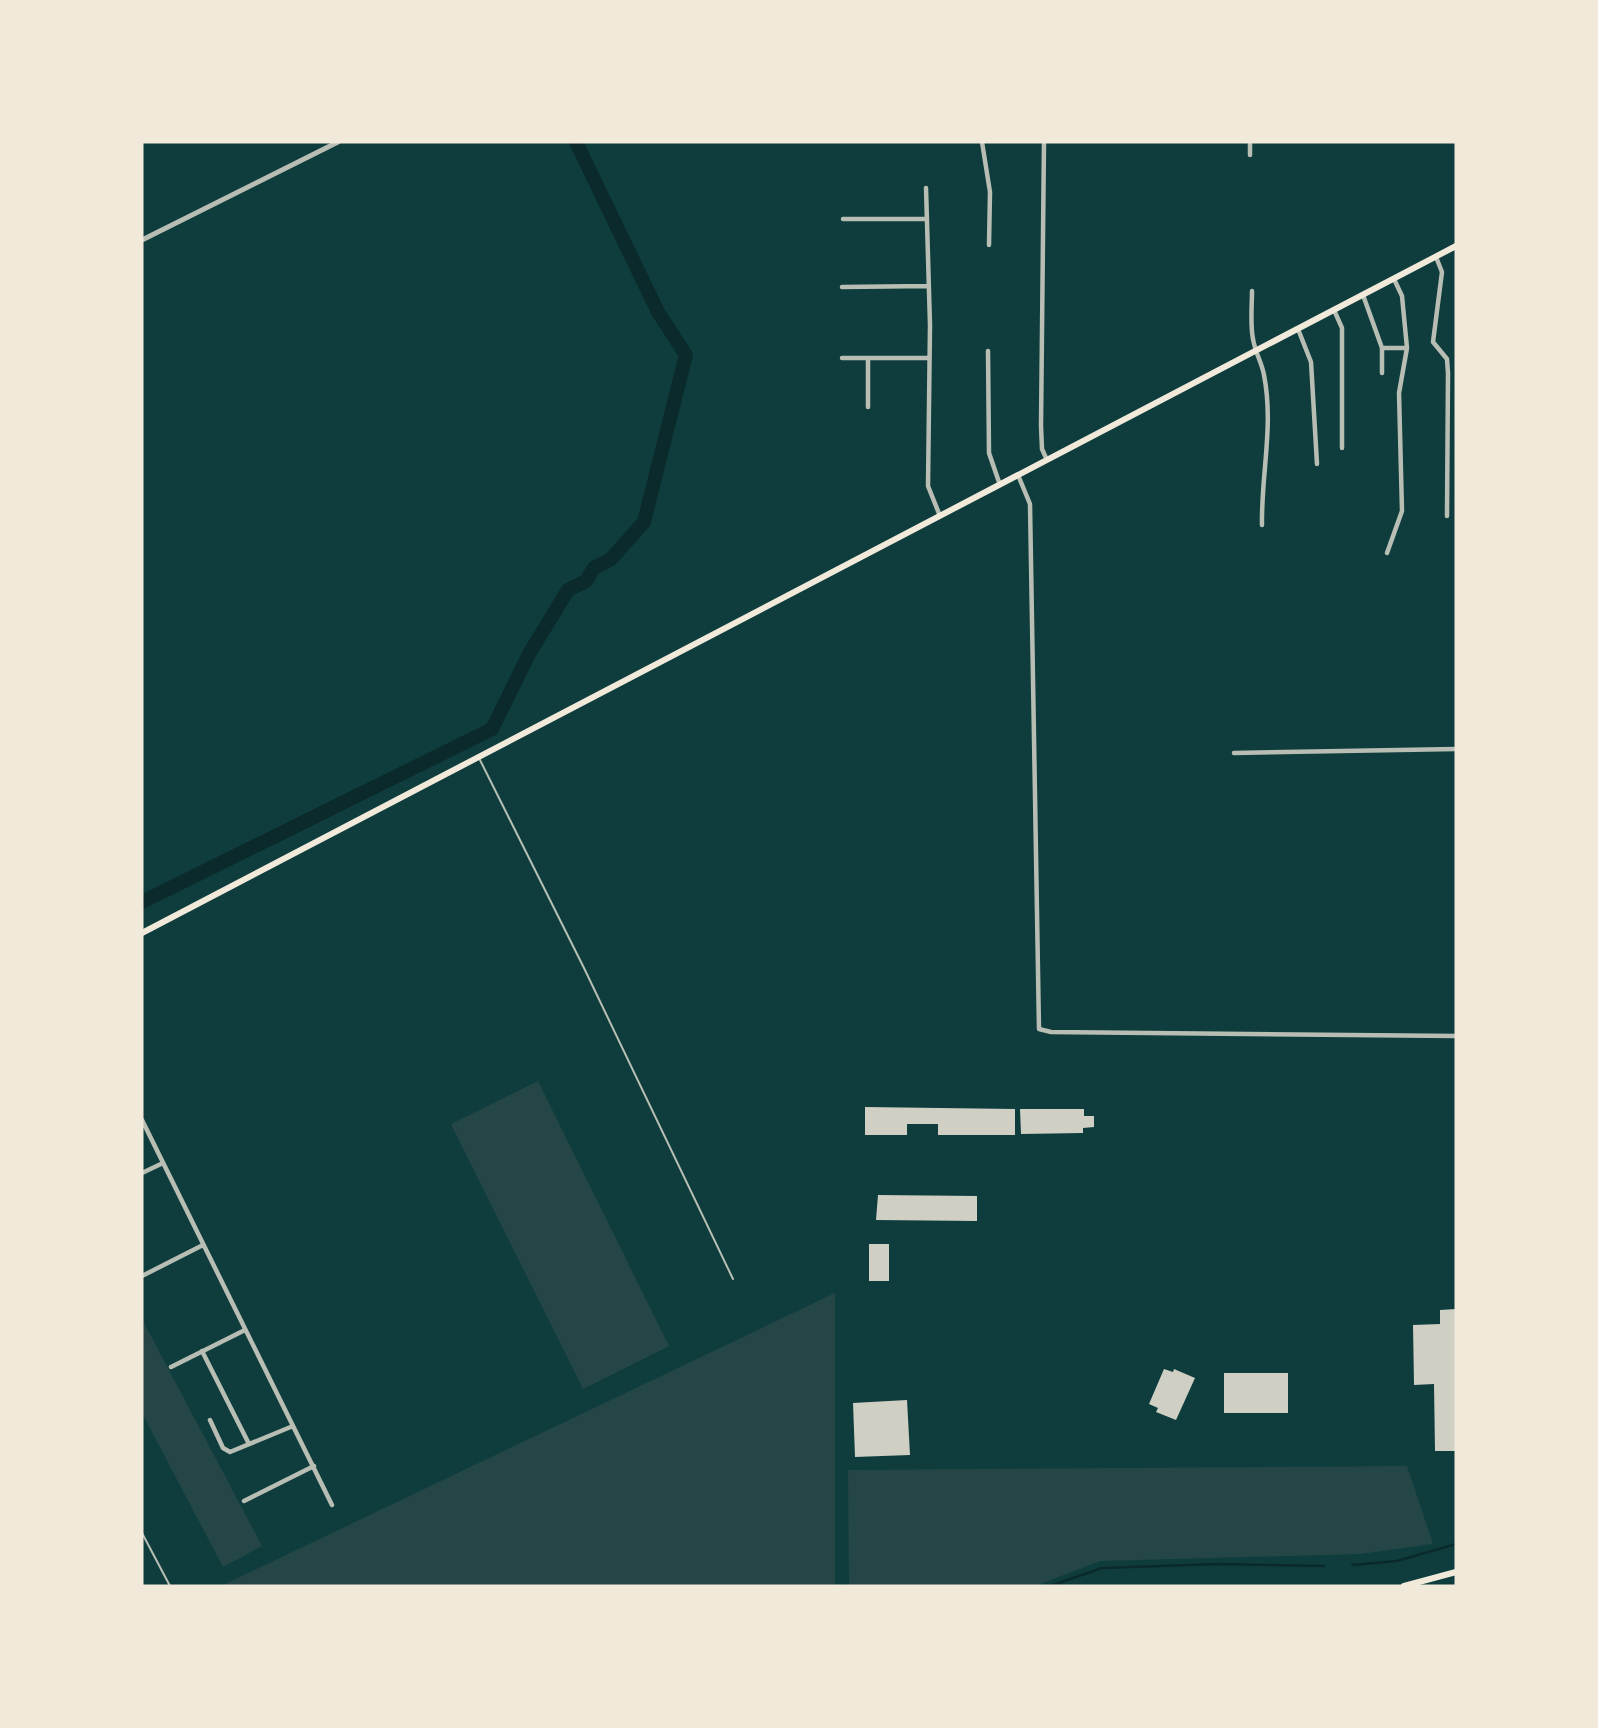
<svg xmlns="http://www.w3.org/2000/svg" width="1598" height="1728" font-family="'Source Sans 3',sans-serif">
	<rect width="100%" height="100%" fill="#0f3d3e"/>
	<path fill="#244646" d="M538,1081L669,1346L583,1389L451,1124Z
		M835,1293V1586H221Z
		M142,1319L262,1546L223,1567L142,1413Z
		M1407,1466L1433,1544L1360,1554L1100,1561L1035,1586H849L848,1470Z"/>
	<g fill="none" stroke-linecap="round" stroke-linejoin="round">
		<path stroke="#0a2a2b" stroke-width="2.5" d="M1352,1565L1397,1561L1456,1544
			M1050,1586L1102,1568L1216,1564L1324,1566"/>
		<path stroke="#0a2a2b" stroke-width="14" d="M142,902L492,729L529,654L568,590L586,581L594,568L611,559L644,522L686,355L658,312L576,142"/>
	</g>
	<path fill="#cfcfc3" d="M865,1107L1015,1109V1135H938V1124H907V1135H865Z
		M1020,1109H1084V1116H1094V1127L1083,1128V1133L1021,1134Z
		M878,1195L977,1196V1221L876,1220Z
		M869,1244H889V1281H869Z
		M1456,1309V1451H1435L1434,1384L1414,1385L1413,1325L1440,1324V1310Z
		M1164,1369L1173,1372L1174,1369L1195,1378L1176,1420L1156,1412L1158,1408L1149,1404Z
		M1224,1373H1288V1413H1224Z
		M907,1400L910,1455L855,1457L853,1403Z"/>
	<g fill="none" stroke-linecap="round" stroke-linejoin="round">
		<path stroke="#b8beb3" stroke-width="2" d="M479,758L584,968L733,1279
			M142,1533L170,1586"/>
		<path stroke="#b8beb3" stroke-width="4.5" d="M982,142L990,192L989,245
			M1044,142L1041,426L1042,449L1047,460
			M1250,155V142
			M926,188L930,325L928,486L940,516
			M843,219H927
			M1436,257L1442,272L1433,342L1447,359L1448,373L1447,516
			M842,287L929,286
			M1252,291C1252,306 1250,324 1253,339C1255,352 1262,363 1264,375C1274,426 1261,475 1262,525
			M1363,295L1382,348V373
			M1334,310L1342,328V448
			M1298,329L1311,362L1317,464
			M1382,348H1407
			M988,351L989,453L1000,485
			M842,358H929
			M868,358V407
			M1018,475L1030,504L1039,1029L1051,1032L1456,1036
			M1387,553L1402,511L1399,393L1407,348L1402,296L1394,279
			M1234,753L1456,749
			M142,1120L332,1505
			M142,1173L163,1163
			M142,1276L203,1245
			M202,1351L249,1444
			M171,1367L245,1330
			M210,1420L223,1448L230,1452L293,1426
			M244,1501L314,1466"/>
		<path stroke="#b8beb3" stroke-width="5" d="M142,240L338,142"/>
		<path stroke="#f1e9da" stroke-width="6" d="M142,933L1456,246"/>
		<path stroke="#f1e9da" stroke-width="6" d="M1404,1586L1456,1572"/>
	</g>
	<rect width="1598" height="1728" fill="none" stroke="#f1e9da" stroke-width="287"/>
</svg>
